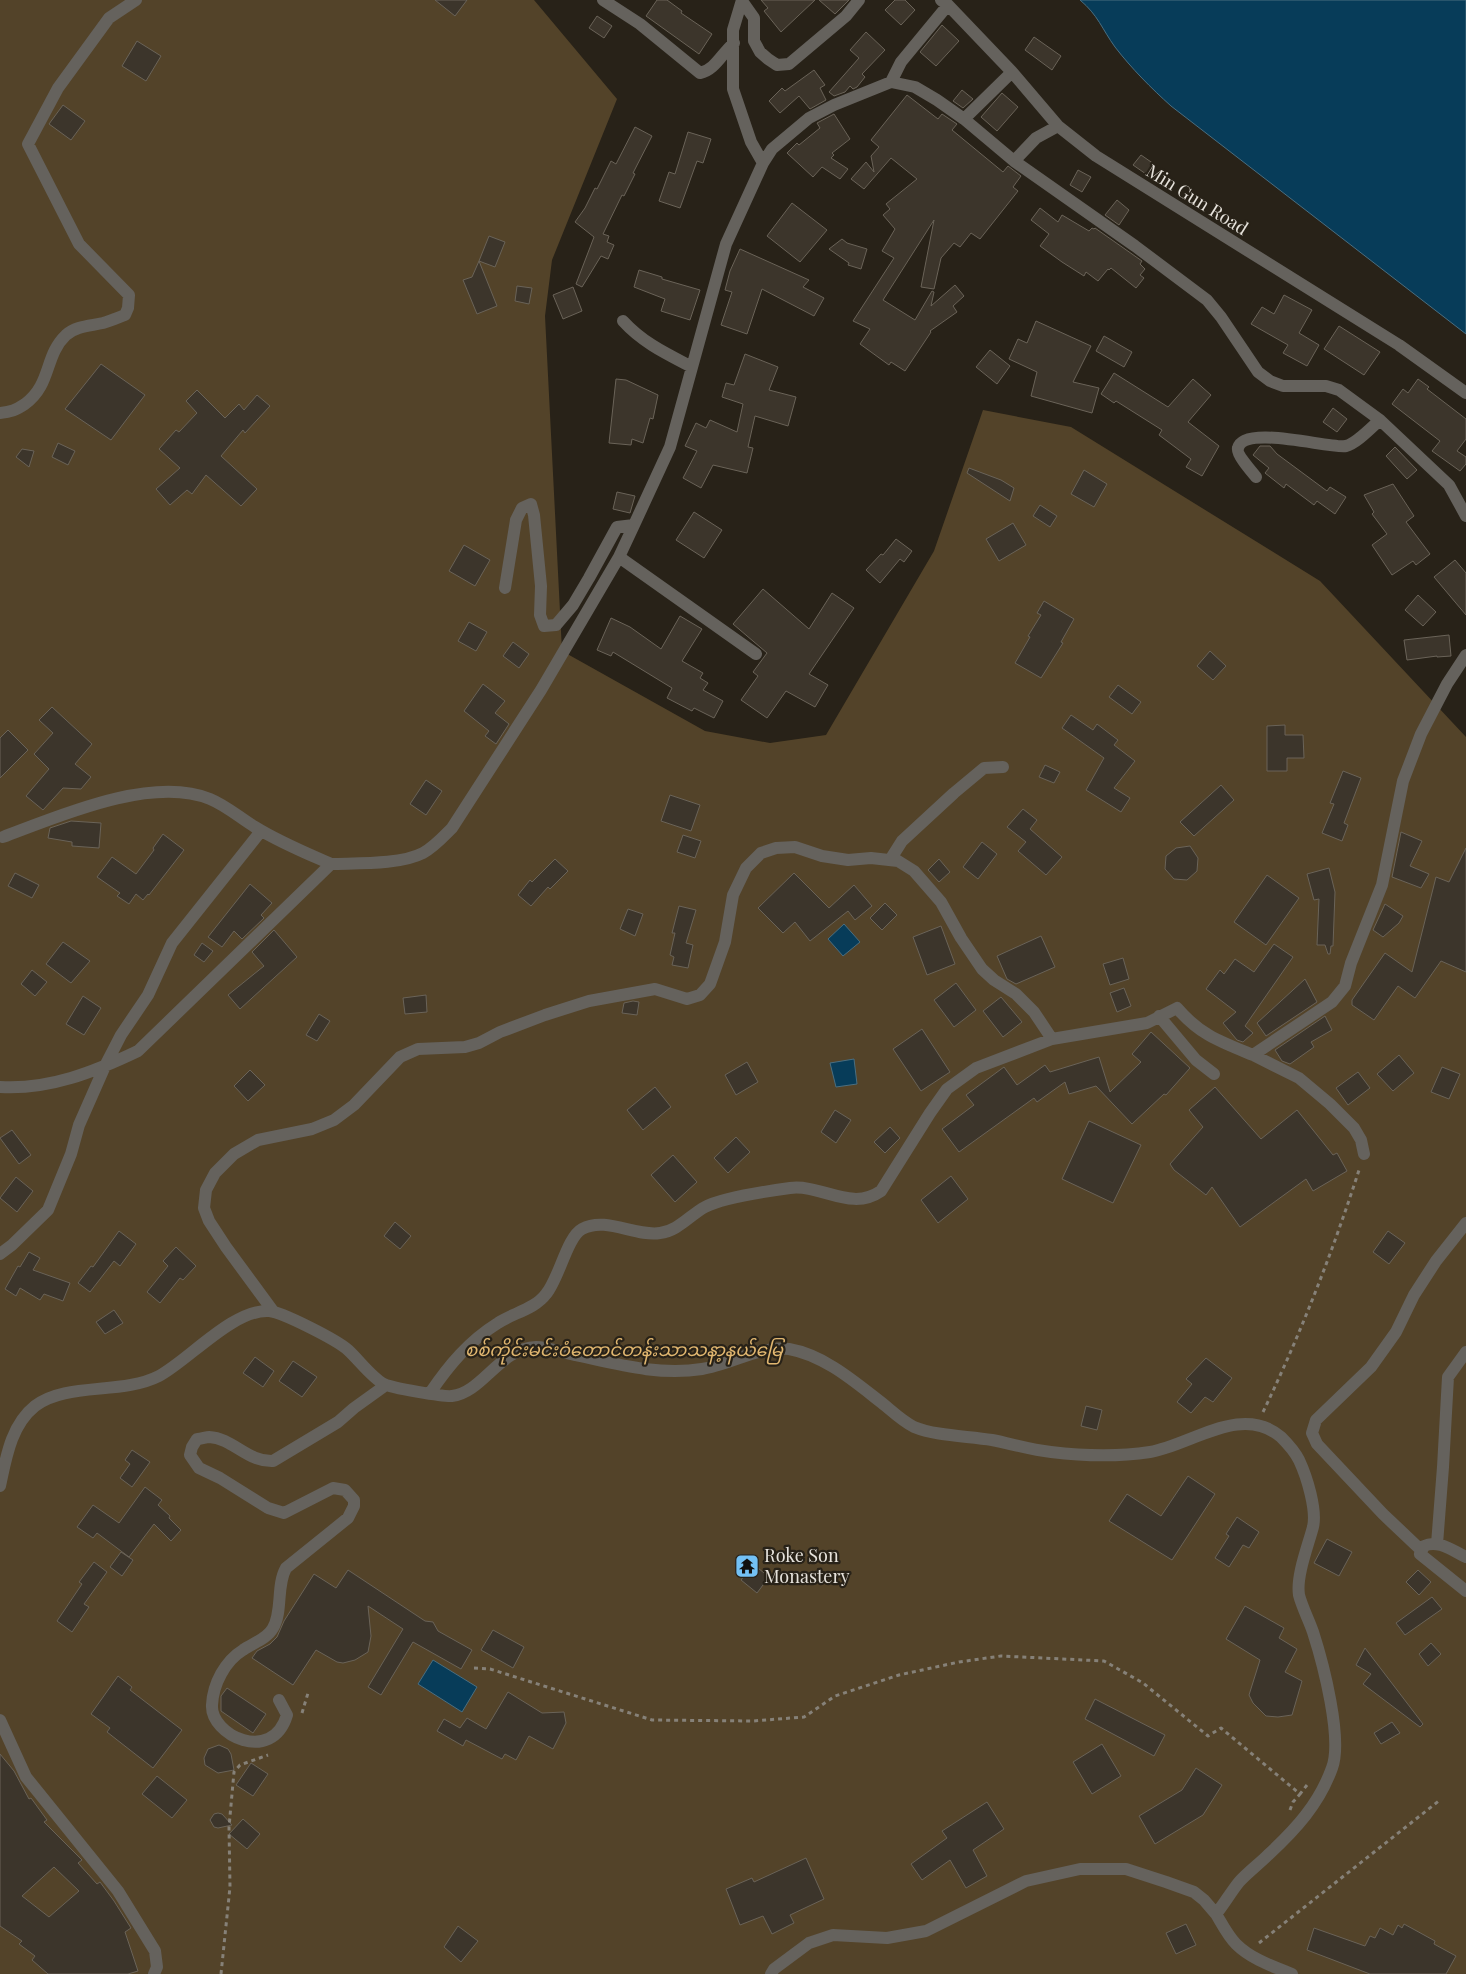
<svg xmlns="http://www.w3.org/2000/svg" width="1466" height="1974" font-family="'Playfair Display','Noto Sans Myanmar',serif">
	<rect width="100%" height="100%" fill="#282218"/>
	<path fill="#534329" d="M0,0H534L617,99L552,260L545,316L562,651L705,731L770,743L826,735L934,551L983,410L1071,427L1320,581L1466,737V1974H0Z"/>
	<path fill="#073c59" stroke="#4a6e80" d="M1080,0H1466V334L1171,106C1151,88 1132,69 1115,47C1102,29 1098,15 1080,0Z
		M844,924L860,942L843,956L828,939Z
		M854,1059L857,1084L836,1087L830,1063Z
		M433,1660L477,1687L462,1712L418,1684Z"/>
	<path fill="#3c352b" stroke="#6a6358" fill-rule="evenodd" d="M435,0H467L455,16Z
		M657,0H667L682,11L681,13L712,34L699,54L646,16Z
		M761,0H815L781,32L764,11L768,8Z
		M819,0H849L835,14Z
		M895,0H905L915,10L901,25L885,10Z
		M597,16L612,26L604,38L589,28Z
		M942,25L959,41L936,66L920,52Z
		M866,32L885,50L862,74L865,77L857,87L853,89L850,86L845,92L834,96L829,92L859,58L850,50Z
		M1034,37L1061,56L1052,70L1025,50Z
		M137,41L161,56L146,81L122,66Z
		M814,70L825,85L820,88L826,100L810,109L799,96L780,113L769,101L782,88L785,91Z
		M962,90L973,99L963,108L953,101Z
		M1002,93L1018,107L997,131L981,117Z
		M907,95L938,119L942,114L957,124L952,130L1003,172L1008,166L1021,176L1013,187L1018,191L980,239L971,233L960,247L954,243L941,258L934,289L921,287L934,220L883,300L915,320L932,291L934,292L931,306L955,285L964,296L953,306L957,312L930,331L931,332L905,371L891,362L889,365L860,344L870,329L853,321L894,258L882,251L895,229L883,215L890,209L886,204L917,179L891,158L864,189L851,179L866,162L874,172L871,156L879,147L871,140Z
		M63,105L85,121L71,140L49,124Z
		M834,114L850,139L832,153L834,155L831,158L848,169L840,179L822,167L813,177L787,153L797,143L799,145L820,128L817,123Z
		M635,127L652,136L633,173L635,174L624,196L622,195L603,234L609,236L607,242L614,245L608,259L601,256L582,287L576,284L594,237L575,222L585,208L595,188L597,189L611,161L616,164Z
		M688,132L711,139L703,163L697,161L680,208L659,201L669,172L675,174Z
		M1141,155L1154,164L1146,174L1133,165Z
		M1078,170L1091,177L1082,192L1070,185Z
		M1117,200L1129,210L1119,225L1105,215Z
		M792,203L827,230L800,262L767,236Z
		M1040,208L1058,222L1062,215L1089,231L1092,228L1094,229L1095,228L1142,261L1140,264L1145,269L1140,275L1144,278L1136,288L1111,268L1109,270L1108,269L1098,281L1086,272L1084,276L1062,262L1040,246L1049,234L1031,220Z
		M489,236L505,242L495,267L479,261Z
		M842,239L847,243L867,249L861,269L848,265L849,263L829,249Z
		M740,249L809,280L803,287L824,298L814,316L762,289L747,334L721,325L732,292L725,290L730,271Z
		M479,261L497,306L477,314L463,280L472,277Z
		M639,270L662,277V279L700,290L690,320L661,311L665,299L634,287Z
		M517,286L532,288L529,304L515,301Z
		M573,287L582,311L563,319L553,295Z
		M1284,295L1312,310L1299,333L1319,345L1307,366L1283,353L1288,345L1251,324L1262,307L1274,314Z
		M1036,321L1091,346L1073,382L1099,388L1092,413L1031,396L1037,372L1009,359L1018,339L1027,343Z
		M1339,326L1380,352L1364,375L1324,349Z
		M1104,336L1132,352L1124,367L1096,351Z
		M990,350L1010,366L997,384L976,367Z
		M745,354L778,367L769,390L796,397L788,426L755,416L748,447L753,448L747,473L713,465L701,488L683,478L697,451L685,446L696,423L706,428L710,420L737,432L743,404L722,397L726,383L734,385Z
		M101,364L145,395L111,440L65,409Z
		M1114,373L1168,407L1193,379L1211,395L1188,422L1219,446L1202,476L1186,467L1191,459L1159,435L1162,430L1116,401L1114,403L1101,394Z
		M616,379L626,380L658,395L653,419L650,418L643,443L632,439L631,445L609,443Z
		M1418,379L1429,387L1427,389L1466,419V439L1457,451L1466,457V464L1460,471L1432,451L1440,441L1392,404L1403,389L1408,393Z
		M197,390L225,418L239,404L244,410L257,395L270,406L245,433L243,430L221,456L257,489L241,506L206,475L192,494L187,490L170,505L156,489L180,468L159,449L176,430L179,432L197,413L186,401Z
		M1333,408L1347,419L1337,432L1323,422Z
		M58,443L75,451L68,465L52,457Z
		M1260,446H1270L1277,454L1327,491L1330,487L1346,497L1335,514L1317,501L1314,505L1286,484L1284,488L1265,473L1269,468L1253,455Z
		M1395,447L1417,470L1407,479L1386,456Z
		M22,449L34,451L29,467L16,457Z
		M969,468L1001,480L1014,488L1010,501L967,473Z
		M1084,470L1107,484L1094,507L1071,494Z
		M1393,484L1414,516L1406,522L1430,554L1416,565L1413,561L1392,575L1372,545L1387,534L1372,514L1374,512L1364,495Z
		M617,492L635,496L630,513L613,509Z
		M1040,505L1057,516L1050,527L1033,516Z
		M694,512L722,530L704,558L676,540Z
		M1013,523L1026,545L999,561L986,539Z
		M896,539L912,551L904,562L900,559L880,583L866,570L881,554L883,555Z
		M464,545L490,560L475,586L449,571Z
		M1455,560L1466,573V615L1434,577Z
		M763,589L809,629L832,593L854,608L809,674L828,685L815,707L786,691L767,718L741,700L758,676L753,672L767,653L733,624Z
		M1418,595L1436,612L1423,626L1405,610Z
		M1044,601L1074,619L1061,642L1063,643L1041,678L1015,663L1030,637L1028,636L1041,615L1037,613Z
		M680,616L702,629L682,661L703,673L700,678L708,683L703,690L723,701L714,718L694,708L692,711L667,698L672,688L613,652L611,656L597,650L611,618L630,627L661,649Z
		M469,622L487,632L476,651L458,641Z
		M1449,635L1451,656L1437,657V656L1407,660L1404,640Z
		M513,642L529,654L519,668L503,656Z
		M1210,651L1226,666L1213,680L1197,666Z
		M483,684L505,701L495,713L509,724L496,744L485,736L489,731L464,711Z
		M1118,685L1141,702L1132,714L1109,697Z
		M52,707L92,744L75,764L91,777L81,789L63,788L43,810L26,796L49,769L34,754L53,733L39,720Z
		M1071,715L1093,730L1097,724L1118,740L1114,745L1135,761L1114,788L1130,798L1121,812L1086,790L1104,758L1062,728Z
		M1285,725V735H1303L1304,758H1287V771H1267V726Z
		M8,730L28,750L0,778V738Z
		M1045,765L1060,772L1054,783L1039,777Z
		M1343,771L1361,778L1344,823L1348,825L1342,841L1322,833L1334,804L1330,803Z
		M426,780L442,791L426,815L410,804Z
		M1221,785L1234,800L1194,836L1180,822Z
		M670,795L700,805L691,831L661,821Z
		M1023,809L1037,820L1030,829L1062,857L1046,875L1018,851L1026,842L1007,827Z
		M71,821L101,823L99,848L72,846V842L48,838L50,828Z
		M1401,832L1422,841L1410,866L1429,874L1421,888L1392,877Z
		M163,834L184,850L149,895L148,894L143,900L136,894L129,904L117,896L120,893L97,877L112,857L136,874L154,850L153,848Z
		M683,835L701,841L695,858L677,852Z
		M982,842L997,854L978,879L963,867Z
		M1190,846L1198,858L1197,871L1187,880L1174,879L1165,869L1166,856L1176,848Z
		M1466,848V972L1441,961L1415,998L1398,986L1374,1020L1352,1005V1000L1385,953L1412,972L1436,877L1449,882Z
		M555,859L568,871L550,889L548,887L531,906L518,895L530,880L532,882Z
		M939,859L950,872L939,882L928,870Z
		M1329,868L1335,892L1333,946H1331L1330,954H1328L1325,945H1317L1319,899L1314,900L1307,874Z
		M15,873L39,885L32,898L8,886Z
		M794,873L829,908L854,885L872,906L855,920L848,911L810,941L795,922L783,933L758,908Z
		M1267,875L1299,898L1266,945L1234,922Z
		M250,884L272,903L261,915L264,918L242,939L234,931L222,947L208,937Z
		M885,903L897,915L882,930L870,918Z
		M1385,904L1403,916L1399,923L1383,937L1373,930Z
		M679,906L696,910L686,943L693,945L688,968L672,965L674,957L670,955L675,933H672Z
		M628,909L643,914L635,936L620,929Z
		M941,926L955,964L927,975L913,937Z
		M274,930L297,957L240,1009L228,995L264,966L252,952Z
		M1041,936L1055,967L1016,984L1007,979L997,956Z
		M63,942L90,961L71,983L46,964Z
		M202,943L213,951L204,962L194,955Z
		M1274,944L1293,957L1245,1026L1253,1033L1243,1042L1237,1040L1223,1023L1236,1012L1206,989L1220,970L1224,974L1235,959L1254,972Z
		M1123,958L1129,979L1110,985L1103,964Z
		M32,970L47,982L35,996L21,984Z
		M1305,979L1317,1002L1266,1036L1257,1023Z
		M956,983L976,1010L954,1027L934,1000Z
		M1124,988L1131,1006L1117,1012L1110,993Z
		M426,995L427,1012L405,1014L403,998Z
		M83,996L101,1008L84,1035L66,1024Z
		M1001,997L1022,1022L1003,1037L983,1011Z
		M633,1001L639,1002L637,1015L622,1013L624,1003Z
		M319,1014L330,1021L317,1041L306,1035Z
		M1325,1016L1332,1030L1311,1042L1314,1047L1290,1064L1282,1061L1275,1050Z
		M922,1029L950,1072L921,1091L893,1049Z
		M1151,1032L1190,1068L1166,1095L1164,1094L1132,1124L1096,1086L1069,1094L1065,1082L1037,1102L1034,1098L959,1152L942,1129L974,1105L966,1095L1004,1067L1017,1085L1045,1065L1050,1072L1099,1057L1110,1092L1141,1062L1132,1054Z
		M1399,1055L1414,1073L1393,1091L1377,1074Z
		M747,1062L758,1082L736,1095L725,1075Z
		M1442,1067L1460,1074L1449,1099L1431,1092Z
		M250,1070L265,1085L248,1101L234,1086Z
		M1358,1072L1370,1088L1348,1105L1336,1088Z
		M655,1087L671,1107L643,1130L627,1110Z
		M1215,1087L1261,1139L1297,1110L1333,1155L1337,1153L1347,1171L1313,1191L1306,1179L1240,1227L1212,1187L1206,1195L1174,1170L1170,1164L1203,1127L1189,1110Z
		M835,1110L851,1120L836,1143L821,1132Z
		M1089,1121L1141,1145L1113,1203L1062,1179Z
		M890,1127L900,1138L885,1153L874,1142Z
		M12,1130L31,1155L19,1164L0,1138Z
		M736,1137L750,1152L728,1173L714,1158Z
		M673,1155L697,1182L675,1202L651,1175Z
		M951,1176L968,1199L938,1223L921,1200Z
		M16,1177L33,1191L17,1212L0,1198Z
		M395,1222L411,1236L400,1249L384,1236Z
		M119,1231L136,1244L120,1266L114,1261L90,1292L78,1283L91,1266L93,1267Z
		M1388,1231L1405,1243L1389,1264L1373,1252Z
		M176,1247L196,1266L183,1280L180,1278L160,1303L147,1292L168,1266L163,1261Z
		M29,1252L40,1258L33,1270L70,1283L63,1301L44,1294L40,1300L20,1288L16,1296L5,1289L18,1266L20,1267Z
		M114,1310L123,1323L105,1334L96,1322Z
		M255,1357L274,1371L263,1387L243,1373Z
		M1206,1358L1232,1378L1213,1402L1205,1397L1191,1413L1177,1402L1192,1384L1186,1379Z
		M293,1361L317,1377L302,1397L279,1381Z
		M1086,1406L1102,1410L1097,1430L1081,1426Z
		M132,1450L150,1462L132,1487L120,1478L130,1464L125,1460Z
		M1188,1476L1215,1494L1172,1560L1109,1521L1127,1494L1161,1516Z
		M145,1487L162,1500L158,1505L170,1516L169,1518L181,1530L171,1541L154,1524L129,1557L97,1533L93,1538L77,1527L93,1505L119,1523Z
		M1237,1517L1259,1532L1249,1548L1243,1545L1229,1567L1215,1558L1229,1536L1226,1534Z
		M1327,1539L1352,1552L1339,1576L1314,1563Z
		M121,1552L133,1560L122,1576L110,1567Z
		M94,1562L107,1572L84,1604L89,1607L72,1632L57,1621L82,1584L79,1582Z
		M753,1564L769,1577L757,1593L741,1580Z
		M348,1570L425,1621L433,1622L438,1631L472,1650L461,1669L413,1642L381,1695L368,1687L403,1629L368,1606L371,1636L368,1652L355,1660L343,1663L337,1662L316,1650L293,1685L252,1658L257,1651L270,1644L277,1637L284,1621L314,1574L336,1588Z
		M1418,1570L1431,1582L1419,1595L1406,1582Z
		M1432,1597L1442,1609L1405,1635L1396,1623Z
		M1245,1606L1284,1628L1279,1638L1297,1649L1285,1672L1302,1681L1292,1715L1278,1717L1266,1716L1253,1703L1249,1695L1260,1660L1226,1639Z
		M493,1630L524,1647L513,1668L481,1650Z
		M1431,1643L1441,1654L1428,1666L1419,1654Z
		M1365,1648L1423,1724L1420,1727L1363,1684L1371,1674L1356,1665Z
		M118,1676L132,1687L130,1690L182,1730L153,1768L107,1732L110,1728L91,1714Z
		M227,1688L266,1714L253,1733L221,1711V1696Z
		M508,1692L542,1713L564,1712L566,1723L553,1749L529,1736L516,1760L505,1754L502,1759L466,1740L463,1746L437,1731L444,1719L460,1728L467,1718L486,1729Z
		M1095,1699L1165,1735L1154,1756L1085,1719Z
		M1392,1722L1400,1733L1381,1744L1374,1733Z
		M1102,1744L1121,1776L1092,1794L1073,1762Z
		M219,1745L228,1749L231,1754L234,1770L218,1773L205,1765L204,1758L208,1749Z
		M0,1754L14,1771L29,1799L31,1798L47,1820L44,1822L82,1860L78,1863L97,1884L100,1882L114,1901L131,1928L125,1932L138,1971L128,1974H48L32,1960L35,1956L19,1944L22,1941L0,1926ZM54,1867L79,1891L49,1917L22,1896Z
		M251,1763L268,1774L253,1796L236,1785Z
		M1196,1768L1222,1785L1203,1815L1155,1844L1139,1816L1182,1790Z
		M157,1776L187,1800L172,1818L142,1794Z
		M987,1802L1004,1829L973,1850L987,1876L966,1888L950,1860L922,1880L911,1864L947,1838L942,1831Z
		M218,1813L222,1814L232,1825L218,1828L214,1827L210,1820L214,1814Z
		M243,1819L260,1834L247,1849L229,1834Z
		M806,1858L824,1899L790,1915L794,1923L772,1934L763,1916L740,1925L726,1889L752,1878L754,1882Z
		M1186,1924L1196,1945L1176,1954L1166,1933Z
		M1404,1924L1435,1941L1434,1944L1456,1956L1446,1974H1370L1307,1950L1314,1928L1365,1946L1370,1936L1375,1938L1380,1928L1393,1935L1398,1925L1402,1928Z
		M458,1926L478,1941L461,1962L444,1947Z"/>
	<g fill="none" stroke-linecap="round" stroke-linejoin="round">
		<path stroke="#868178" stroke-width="3" stroke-dasharray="4 4" stroke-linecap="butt" d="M1263,1412C1301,1333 1333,1251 1360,1167
			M474,1668L490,1669L652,1720L753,1721L804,1717L835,1696L899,1675L959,1662L1001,1656L1104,1661L1143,1683L1208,1736L1221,1728L1300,1794L1307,1785
			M302,1713L308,1693
			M1290,1810L1293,1802L1300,1794
			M1259,1943L1440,1800
			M221,1974L230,1887L229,1827L234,1772L240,1765L268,1755"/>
		<path stroke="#65625d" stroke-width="12" d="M603,0L640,24L700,73C715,70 722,53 734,43
			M742,0L733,30V89L751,142L763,163
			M941,0L948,5L1012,72L1058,126L1096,156L1399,345L1466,393
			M742,1L754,18V41L760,52L768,59L777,65L789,64L846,16L859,0
			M891,82L901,62L948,5
			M964,119L1012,72
			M1014,161L1135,246L1207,300L1221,317L1258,372L1270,381L1283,386H1326L1339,390L1380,420L1449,485L1466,516
			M623,321C643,343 667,354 692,367
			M0,413C11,412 16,410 25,404C52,384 44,356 66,335C76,326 90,326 103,323C110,321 117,318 125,315L128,308L129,295L79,244L28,144L58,88L109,18L136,0
			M1256,477C1252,472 1236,454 1238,448C1244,424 1330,449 1346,446C1356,444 1372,427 1380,420
			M619,557L756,654
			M505,588L516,520L522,508L531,504L534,515L541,586L540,615L544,626L556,625L573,605L589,578L617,527L634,525
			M3,837C59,816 152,775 210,799C227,806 240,818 255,827C279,842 306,853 331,864
			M890,860L902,841L954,793L984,768L1003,767
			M1159,1016L1196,1060L1214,1074
			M1253,1055L1299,1078L1330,1104L1354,1128L1361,1140L1364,1154
			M0,1087C49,1090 94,1072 138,1051L331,864C357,863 400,865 423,853C434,847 443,837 452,828L541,690L619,557L634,525L670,447L726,244L763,163L772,149L809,118L834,105L891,82L915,87L937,100L964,119L1014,161L1036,138L1058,126
			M0,1254L12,1245L48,1210L71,1154L79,1125L105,1066L121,1035L148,995L172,943L261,831
			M273,1311L226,1247L209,1221L204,1208L206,1190L215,1173L234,1154L258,1140L312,1129L334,1120L354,1105L400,1057L418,1049L465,1047L479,1043L500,1032L545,1015L589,1001L655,989L687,999L700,995L710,984L725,942L733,895L746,868L761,853L776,848L795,847L822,856L848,860L871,858L898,861L914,871L941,902L961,938L982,969L994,980L1016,994L1034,1012L1052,1039
			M430,1393C449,1365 469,1341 498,1323C513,1313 535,1309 546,1294C559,1279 567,1237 582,1229C606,1216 635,1237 660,1233C678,1231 690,1215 705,1207C724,1197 768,1191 790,1188C822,1184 851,1212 881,1191L930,1113L947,1089L976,1068L1052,1039L1147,1023L1177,1008C1200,1035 1221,1042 1253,1055L1332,1002L1345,986L1351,963L1382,885L1403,781L1421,734L1447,684L1466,655
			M0,1486C6,1458 11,1425 35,1406C66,1382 122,1395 159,1376C189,1360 233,1309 269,1311C282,1312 337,1340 348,1350C359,1360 372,1378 384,1384C391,1388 445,1397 452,1396C482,1393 500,1348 536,1347C549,1347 563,1353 575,1355C617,1364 659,1376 702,1369C729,1365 762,1345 789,1349C824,1355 855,1382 882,1403C892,1411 902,1421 914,1427C936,1436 968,1436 992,1440C1012,1444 1031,1450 1051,1452C1084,1456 1117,1457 1150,1452C1191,1445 1242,1403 1281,1437C1288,1444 1295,1452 1299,1460C1307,1477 1317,1510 1313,1527C1308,1546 1296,1576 1299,1595C1302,1607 1309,1620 1313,1632C1323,1663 1343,1739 1332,1768C1319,1804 1296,1829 1268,1855C1259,1864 1248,1872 1239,1882C1231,1892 1224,1904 1216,1914C1222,1924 1228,1936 1236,1944C1251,1959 1272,1966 1292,1974
			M1437,1544L1443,1467L1448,1377L1466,1352
			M1422,1551L1383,1514L1317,1444L1312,1433L1316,1420L1371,1367L1396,1332L1414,1295L1436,1261L1466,1223
			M1466,1557C1453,1551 1438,1539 1424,1546L1420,1554L1466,1591
			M279,1700L287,1715C272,1765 210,1735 212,1705C213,1684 225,1661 243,1650C253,1643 267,1639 273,1628C283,1611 276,1586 286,1568L348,1518L354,1506V1500L345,1490L333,1488L284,1513L268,1508L220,1478L199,1468L190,1455L192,1447L197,1439C201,1439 206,1437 209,1437C233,1438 247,1462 273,1461L338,1422L354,1408L386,1385
			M0,1720L26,1777L118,1891L155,1951L157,1967L154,1974
			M771,1974L774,1969L809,1943L833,1935L887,1938L926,1931L1026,1881L1080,1869H1126L1166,1882L1194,1892L1204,1900L1216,1914"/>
	</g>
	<defs>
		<g id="temple-square" transform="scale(1.25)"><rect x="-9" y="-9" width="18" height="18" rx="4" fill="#73c1f5" stroke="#282218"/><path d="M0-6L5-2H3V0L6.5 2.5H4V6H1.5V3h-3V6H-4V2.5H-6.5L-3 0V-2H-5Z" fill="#111"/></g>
	</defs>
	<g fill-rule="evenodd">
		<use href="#temple-square" x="747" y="1566"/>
	</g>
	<g text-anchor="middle" stroke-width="4.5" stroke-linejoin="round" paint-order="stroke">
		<g font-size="18" fill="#e6e2db" stroke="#282218">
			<text transform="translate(1197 200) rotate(32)" y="6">Min Gun Road</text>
		</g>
		<g font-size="18" font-style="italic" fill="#e1b770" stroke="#282218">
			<text x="624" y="1356">စစ်ကိုင်းမင်းဝံတောင်တန်းသာသနာ့နယ်မြေ</text>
		</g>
		<g font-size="18" fill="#e6e2db" stroke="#282218" text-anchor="start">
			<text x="764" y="1562">Roke Son<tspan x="764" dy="21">Monastery</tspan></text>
		</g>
	</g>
</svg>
